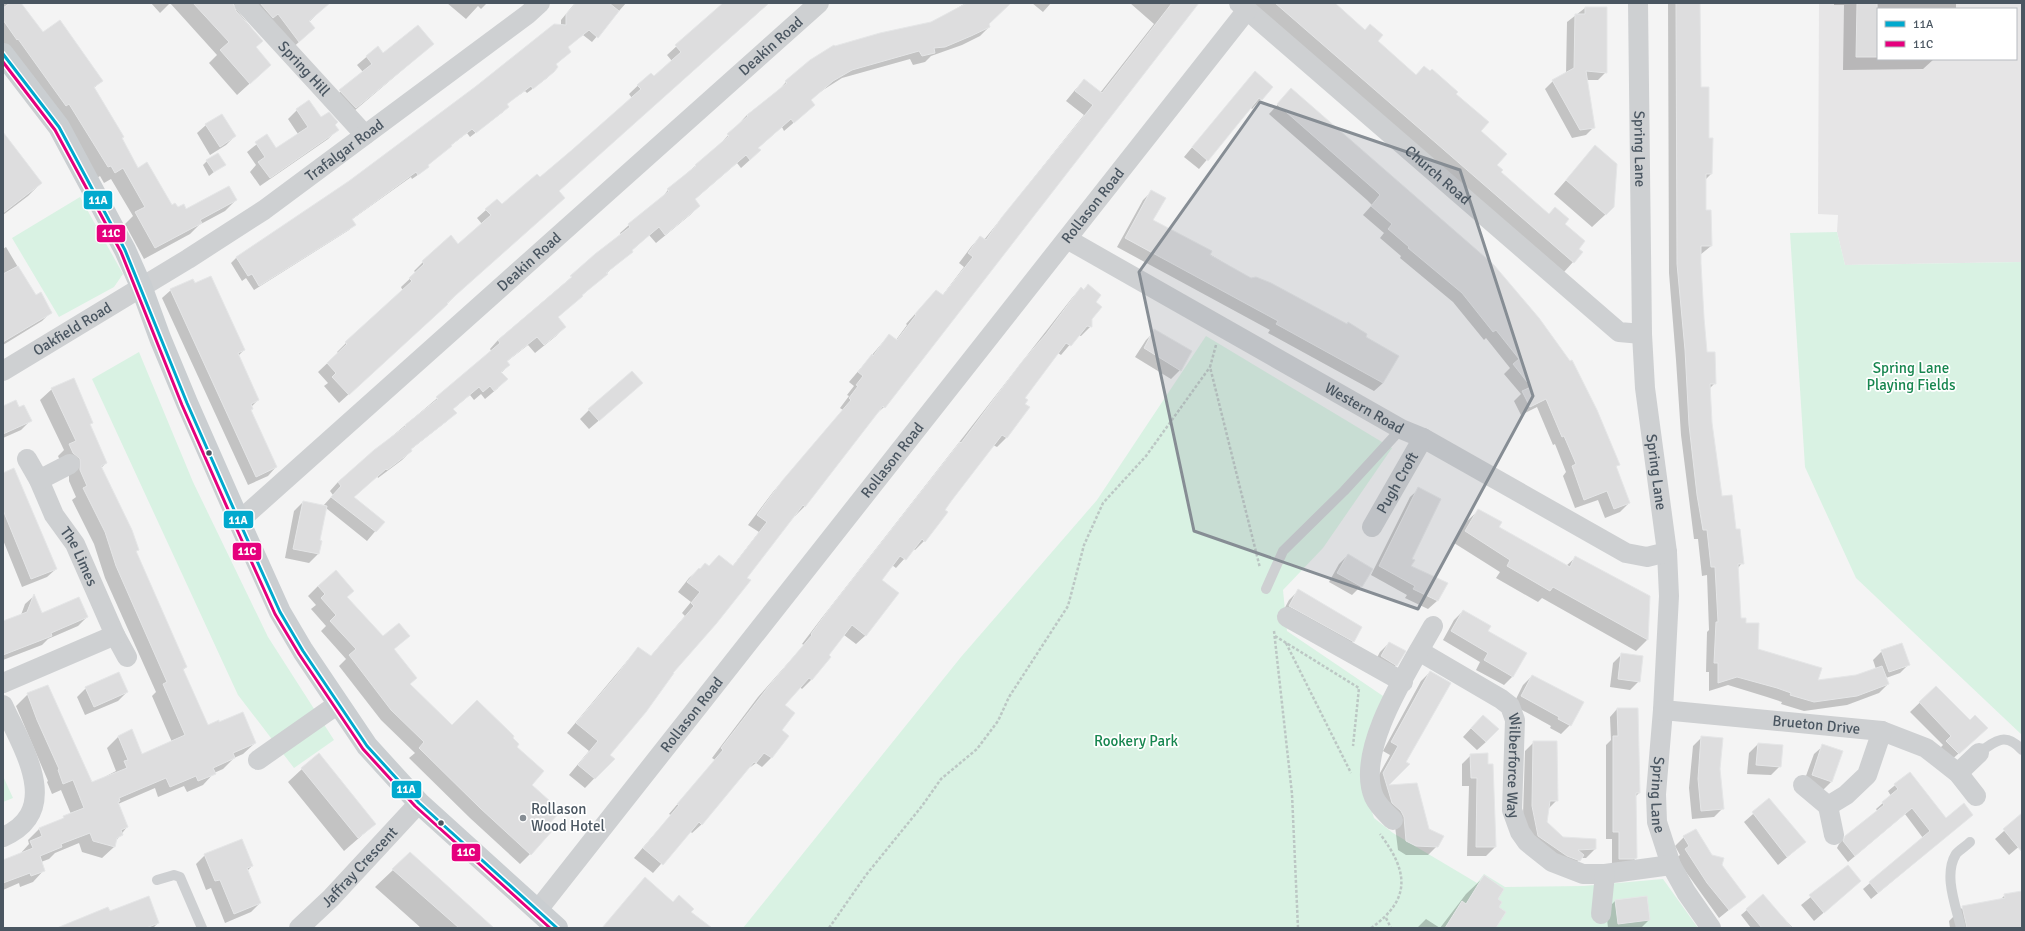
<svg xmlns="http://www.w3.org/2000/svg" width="2025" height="931" font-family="Signika,sans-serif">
	<rect width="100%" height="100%" fill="#f4f4f4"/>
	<path fill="#e6e5e6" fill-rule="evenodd" d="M1819,3H2022V262L1845,265L1837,232L1838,215L1818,214ZM1878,9H2016V59H1878Z"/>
	<path fill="#d9f2e3" d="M80,197L123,274L114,287L59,317L12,238Z
		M1837,232L1845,265L2022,262V735L1856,578L1805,467L1790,233Z
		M1206,336L1392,448L1323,548L1283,590L1287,631L1386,698L1366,794L1374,818L1393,833L1477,883L1484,874L1505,887L1584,886L1663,879L1698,928H743L961,657L1097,500Z
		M139,352L193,482L268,637L334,740L294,768L238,695L92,379Z
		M3,776L13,798L3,802Z"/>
	<path fill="#0003" d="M3,3H20L42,34L101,81L93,89L137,169L171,206L186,210L236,200L225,211L199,225L190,234L144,259L125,224L133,216L111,179L104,183L100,176L97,178L3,46Z
		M151,3H325L327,4L309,22L314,28L286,54L240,7L232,4L262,41L255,48L270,65L237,95L209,63L217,55L170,3L160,13Z
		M447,3H487L481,9L478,6L466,19Z
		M575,3H626L592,42L583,35L567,47L570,52L555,65L557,67L547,78L527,93L525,91L512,100L506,105L503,112L470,137L467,133L450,146L427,166L428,167L422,172L412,179L411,177L351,220L354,225L349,230L254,290L246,278L242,281L231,263L236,258L350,182L561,26V20Z
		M724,3H769L558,191L438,313L339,403L324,386L328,383L318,372L338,353L337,352L346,343L403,291L401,287L416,273L414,271L423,262L458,246L482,224L477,218L486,210L502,206L540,178L632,98L629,94L650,74L654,78L672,61L667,55Z
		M966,3H1002L988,24L989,27L980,36L962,45L931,56L925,62L913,65L910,59L842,78L823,90L810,100L805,113L784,131L782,127L758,148L751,159L741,168L737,163L694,200L699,206L690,215L656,243L649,235L557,318L564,327L556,336L535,353L528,345L506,362L509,365L501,373L498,388L485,399L481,394L474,400L470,395L453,409L455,413L447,421L410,450L411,451L402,460L378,478L377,476L353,498L383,522L367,541L326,508L318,541H321L318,554L309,563L285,558L294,511L303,502L323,506L333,495L330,491L338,482L492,352L490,349L498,340L621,235L620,233L629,225L660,200L668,190L720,144L747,115L778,91L786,82L835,48L931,23Z
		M1032,3H1051L1043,12Z
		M1130,3H1197L884,407L874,416L805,506L795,516L794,515L672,673L609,755L613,759L585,788L569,775L589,751L567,733L638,648L650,657L685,616L682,613L691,602L678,592L689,578L699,569L708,567L719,556L732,567L759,532L748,525L773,492L843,410L840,408L849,396L847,395L854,386L849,382L889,335L896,340L907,325L906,324L936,291L942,296L964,267L959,263L971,247L980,237L984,240L1084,115L1066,101L1075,90L1084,80L1100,93L1154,24Z
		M1252,3H1334L1415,76L1430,72L1454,94L1479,131L1499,172L1549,215L1563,224L1577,249L1573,262L1564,272Z
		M1668,3H1700V88L1708,139H1712L1711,174L1705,180V211L1711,246L1700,255V264L1706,353L1715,383L1709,389L1711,423L1721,497L1735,530L1742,563L1738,568L1740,619L1745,624L1757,650L1816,682L1856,676L1876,669L1873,660L1882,651L1909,664L1900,673L1886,678L1888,684L1879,693L1847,705L1804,711L1781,704L1782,702L1767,697L1728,685L1709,691V672H1706L1707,632L1709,630L1707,575L1702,576L1698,539H1694L1681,435L1676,360L1669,273Z
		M1834,3H1956V9L1876,8L1878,59H1934L1923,69L1843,70L1844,5H1834Z
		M1585,8L1606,72L1598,80H1586L1594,127L1586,135L1572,138L1545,89L1553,81L1566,74L1567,22Z
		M433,44L347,117L331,100L363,72L357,65L377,48L383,54Z
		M1255,72L1272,87L1252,109L1251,108L1199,169L1184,157Z
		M1291,90L1619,464L1616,467L1629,503L1620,512L1605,518L1598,500L1575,508L1563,476L1566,472L1555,444L1553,445L1537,407L1521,415L1514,401L1521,394L1504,374L1510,368L1486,338L1484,340L1453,302L1400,258L1401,256L1380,238L1384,233L1363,215L1372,205L1367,200L1269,114Z
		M297,110L334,125L337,130L328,139L260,186L250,172L256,165L247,152L267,136L276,149L298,134L288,119Z
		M206,125L235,136L226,145L210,155L197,133Z
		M3,133L41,183L28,196L3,215Z
		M1595,147L1606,214L1592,227L1554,194Z
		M207,161L224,164L209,176L203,165Z
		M1152,191V220L1251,279L1364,337L1383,383L1374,391L1268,333L1270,330L1117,247L1143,200Z
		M6,247L35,296L51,312L42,321L3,345V249Z
		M194,285L244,350L238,356L258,400L251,407L250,410L276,467L268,476L248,485L162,298L171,290Z
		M1088,286L1094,302L1091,326L1081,336L1078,335L1061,355L1058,353L1024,398L1023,404L1028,408L1006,438L997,447L993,445L944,510L946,512L924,541L915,550L913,549L896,568L892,565L881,580L866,635L856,644L844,635L828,655L830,657L811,680L802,689L800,687L784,705L781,730L788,736L771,758L762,767L756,763L745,771L702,824L692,833L690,831L653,873L634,858L671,815L669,814L715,760L712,758L758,697L804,645L802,644L821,619L1072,298L1081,288L1083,290Z
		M1155,331L1180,370L1171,379L1135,357L1146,340Z
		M52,389L92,423L89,425L106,463L101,468L138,549L136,552L186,667L183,670L208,726L255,743L243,754L234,758L223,769L214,773L203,785L187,792L184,786L158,797L155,788L118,804L127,827L115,842L114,847L102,858L82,852L79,843L55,853L49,859L41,862L44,870L33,882L20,887L19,883L3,890V861L20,854L29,844L28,840L39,829L60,820L71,814L61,790L52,794L47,782L48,781L16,706L28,694L91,784L116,771L107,748L118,737L132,731L141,755L172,742L152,696L156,692L105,578L94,544L72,500L76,497L69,481V471L62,465L58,456L64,450L40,400Z
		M632,392L589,429L580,419L589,410Z
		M3,407L18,408L30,421L21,430L3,438Z
		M3,474L56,569L47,577L22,587L3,540Z
		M1419,489L1410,567L1446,583L1437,601L1428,609L1405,598L1407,595L1371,575L1410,497Z
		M1479,510L1497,528L1566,566L1576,557L1649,597L1647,640L1636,651L1542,598L1538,602L1496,578L1500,572L1454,543L1467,521Z
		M1348,555L1361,586L1352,595L1329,582L1339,564Z
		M318,586L346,597L383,638L409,636L393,650L409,684L452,726L511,738L546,825L530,854L520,864L470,818L409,758L415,753L381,720L339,666L346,659L321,631L326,626L311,609L316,605L308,596Z
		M1298,591L1353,641L1345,650L1281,615L1289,600Z
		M34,596L41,614L87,617L78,626L48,639L42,645L3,660V623L21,615L25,604Z
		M1463,611L1487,632L1513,676L1504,685L1476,670L1480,662L1443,640L1454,620Z
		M1389,643L1396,665L1387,674L1373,665L1380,652Z
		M1622,654L1639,681L1630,690L1610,687L1613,663Z
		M1430,672L1405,762L1387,786L1428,830L1437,846L1428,855H1406L1398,850L1395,826L1375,782L1390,755L1383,751L1421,681Z
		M1532,676L1583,702L1570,725L1561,734L1550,728L1551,726L1513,705L1523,685Z
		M1936,687L1970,721L1977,737L1949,762L1938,750L1943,745L1910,712Z
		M86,688L127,692L118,701L85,715L77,697Z
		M1617,709L1639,793L1635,797L1636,858L1629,865L1612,866V839H1606V745L1611,740L1610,717Z
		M1474,725L1486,742L1477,750L1463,737Z
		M1702,737L1719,769L1723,808L1714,817L1692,819L1689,788L1693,746Z
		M1534,742L1557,800L1548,809L1546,823L1563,838L1595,849L1586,858H1581L1570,869L1529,845L1523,816L1525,751Z
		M1758,744L1780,766L1771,775L1747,774L1749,753Z
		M1823,746L1831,782L1822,791L1803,784L1814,754Z
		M1471,755L1487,765H1492L1495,847L1486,856H1467L1469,786H1462V764Z
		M302,769L375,824L344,851L288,782Z
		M1910,773L1946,820L1965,821L1871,899L1863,889L1923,838L1905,814L1848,862L1837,848L1839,844L1846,836L1878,812L1876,809L1891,796L1888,791Z
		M1769,800L1805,842L1778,865L1744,822Z
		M2022,815V844L2009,855L1995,839Z
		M1684,837L1712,856L1745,897L1719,918L1676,858L1680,855L1675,846Z
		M410,854L493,928H421L375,887Z
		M205,855L252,866L247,871L260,903L251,912L225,923L211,888L206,890L196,864Z
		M1848,867L1850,890L1814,921L1801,905Z
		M1484,877L1496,899L1495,928H1417L1426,919L1440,928L1466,894Z
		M2022,892V928H1950L1949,921L1963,907L2000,900L2005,895Z
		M1763,896L1793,928H1751L1741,915Z
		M1615,901L1649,920L1641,928H1608L1606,910Z
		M108,908L109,913L158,923L153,928H57Z"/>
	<path fill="#ddddde" stroke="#e5e6e7" d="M10,3H21L43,32L60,20L103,81L94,87L124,137L122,138L138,168L147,162L172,205L175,203L178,207L184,204L186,209L229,186L237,200L200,220L202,223L155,248L135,212L145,207L123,168L115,173L111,166L108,167L69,104L66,106L18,39L17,40L3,20V8Z
		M193,3H233L236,11L263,41L256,47L271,65L250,84L220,50L229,42Z
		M260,3H330L309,21L315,28L299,42L278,14L273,18Z
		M576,3H609L619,11L598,38L589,30L568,47L571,52L556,64L558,67L554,72L533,89L531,86L507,104L509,107L476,133L472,129L451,145L452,146L428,165L429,167L418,175L416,172L352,219L356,225L259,286L252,274L248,276L236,257L349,181L475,87L554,24L566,25V14Z
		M723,3H769L559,191L565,198L447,303L448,304L349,395L332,377L336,373L327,363L347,344L345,342L412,281L409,278L424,264L422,261L451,235L458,244L491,215L485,209L497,199L502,204L537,174L540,177L572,150L641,89L637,85L651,73L654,76L681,52L675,45Z
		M967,3H1011L989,24L990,27L971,36L945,47L934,48L935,53L922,56L919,51L852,70L833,81L811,100L815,105L794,123L791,119L758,148L761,150L750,160L746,155L695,199L700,206L665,235L659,227L632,250L633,252L606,273L608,274L582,295L583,296L558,317L566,327L544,345L537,337L507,361L510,365L501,372L508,379L494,391L490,386L483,392L479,387L453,409L457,413L411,449L412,451L387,470L386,469L354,497L385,522L376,532L331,497L341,486L338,482L374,450L406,426L405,425L438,399L436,397L500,343L498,340L572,277L570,276L595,254L630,227L628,224L669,191L667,189L696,166L695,165L729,136L727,134L748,116L747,115L787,83L785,81L810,60L834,45L835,46L880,33L931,22Z
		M1172,3H1199L885,408L883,406L805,507L803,505L747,578L751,580L716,624L673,673H674L646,712L610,755L615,759L595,779L578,765L598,741L576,723L616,676L638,647L651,656L694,606L691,603L700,592L687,582L699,568L700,569L705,563L709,566L719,555L733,566L767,522L757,515L782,481L851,400L849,398L858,386L856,385L863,376L858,372L872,354L873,356L889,334L897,340L916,315L915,314L936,290L943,295L973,257L968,253L980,236L986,240L1002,217L1093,105L1075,91L1084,79L1102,93Z
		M1275,3H1335L1365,30L1370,24L1383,35L1378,41L1416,75L1424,66L1430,71L1432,69L1458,92L1456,94L1489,122L1481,131L1507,154L1497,165L1503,170L1501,172L1549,214L1555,207L1569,219L1565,224L1585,241L1579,249L1583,252L1574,263Z
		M1676,3H1700L1701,87H1709V138H1713L1712,174H1706V210H1711L1712,246H1701V264L1704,318L1707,352H1715L1716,384H1710L1712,423L1722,496L1732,495L1736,529H1740L1744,564H1738L1741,618H1746V623H1759L1758,649L1822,668L1818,680L1856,675L1882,666L1889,684L1857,696L1814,702L1790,695L1791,693L1777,688L1737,677L1718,683V663H1714L1716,622H1718L1715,567H1711L1707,530H1703L1697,495L1689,425L1685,350L1677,264Z
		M1857,3H1877L1878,57H1856Z
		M1585,7H1607V73L1586,71L1595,128L1580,130L1552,80L1574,68L1575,14H1585Z
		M418,25L434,44L356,108L339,90L372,64L366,56L378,46L383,53Z
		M1255,71L1273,87L1262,100L1259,98L1208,161L1192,147Z
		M1291,88L1494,265L1539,318L1570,361L1572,360L1597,410L1620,465L1616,466L1630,503L1614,509L1607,491L1584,500L1572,466L1576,464L1564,436L1562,437L1546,399L1530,407L1522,391L1531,387L1513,364L1519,359L1496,330L1493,332L1462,293L1408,248L1409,247L1388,229L1392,224L1371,206L1380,195L1376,191L1277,104Z
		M309,100L321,117L329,112L338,122L335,125L339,130L270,178L258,162L265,157L255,142L267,134L276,148L308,127L296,109Z
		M222,114L236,136L220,147L205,124Z
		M3,132L42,183L3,213Z
		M1595,145L1617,164L1614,207L1606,215L1566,180Z
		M218,153L226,165L214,172L206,160Z
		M1151,190L1166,198L1153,220L1212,251L1210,255L1251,278L1256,277L1271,283L1347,324L1348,322L1367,334L1366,337L1399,356L1383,383L1276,324L1278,321L1125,238Z
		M18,266L36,295L41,292L52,313L3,342V274Z
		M211,276L245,350L238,353L259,400L251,404L253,409L251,410L277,467L256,477L170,289L193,279L195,283Z
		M1088,284L1101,295L1096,302L1102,307L1092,319V327L1087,326L1071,346L1066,343L1025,398L1028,400L1025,404L1030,407L1007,438L1002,435L952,500L945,510L948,512L925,542L922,539L906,560L900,556L882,580L899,593L866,636L852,625L829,655L831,657L812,680L809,678L785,705L795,713L782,730L789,736L772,758L764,753L756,763L754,762L702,825L699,822L663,865L643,848L679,805L677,804L723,750L721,748L768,687L812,635L811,634L830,608L960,442L961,443L1021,363L1046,334L1081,287L1084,290Z
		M1154,329L1192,351L1181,371L1144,348Z
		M632,371L643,383L599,421L588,409Z
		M74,378L93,423L90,424L107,463L101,466L132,530L139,550L136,551L187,667L183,669L208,725L219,720V722L243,712L256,743L233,753L235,758L213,768L216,774L198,781L196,776L170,787L166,778L119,798L120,801L118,802L128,827L121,830L123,835L117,838L115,847L93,841L90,833L61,844L62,847L40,856L45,871L31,876L30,873L3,883V860L33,848L30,841L42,836L39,828L64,818L63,816L84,808L73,780L63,784L58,770L59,769L37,720L27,693L48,685L92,782L127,768L124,761L128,760L118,736L132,729L142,754L185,735L163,684L167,682L116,566L105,532L83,488L87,486L80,470V459L73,453L69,444L76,441L51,388Z
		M16,400L19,407L24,405L32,421L3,434V406Z
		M14,468L57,569L31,579L3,510V473Z
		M1418,487L1441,499L1412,559L1415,560L1411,566L1448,583L1438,601L1413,589L1415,586L1379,566Z
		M303,501L327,506L320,540L322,541L319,554L293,549Z
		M1478,509L1502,522L1499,527L1570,567L1575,556L1650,596L1648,640L1553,587L1550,591L1507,566L1510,560L1465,531Z
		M1348,554L1373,569L1362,587L1337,573Z
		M336,570L354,591L347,597L383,636L399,623L410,636L394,649L417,678L410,684L452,725L477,700L514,736L513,738L519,744L517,747L544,771L532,785L561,811L548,825L553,830L531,855L480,808L419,748L424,742L391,710L349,655L356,649L330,621L336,615L321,598L325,594L318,586Z
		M1298,589L1362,627L1354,642L1289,606Z
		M34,594L42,613L79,597L88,617L51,633L52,636L3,655V621L27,612Z
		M1463,610L1491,626L1488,631L1527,653L1513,677L1484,660L1488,653L1451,631Z
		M1389,642L1406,651L1397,666L1381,656Z
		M1902,643L1910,665L1889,672L1881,650Z
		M1621,653L1643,656L1640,682L1618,679Z
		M1430,671L1451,683L1406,762L1410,764L1389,785L1417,783L1429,829L1444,836L1438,847L1416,846L1406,841L1404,817L1401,811L1392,803L1383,773L1398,746L1391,742Z
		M119,672L128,692L94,707L85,687Z
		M1532,675L1584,702L1571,726L1558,719L1559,717L1521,696Z
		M1936,686L1970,720L1975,715L1988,728L1959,754L1946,741L1951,736L1919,702Z
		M1617,708H1638L1640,793H1636L1637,858L1633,859H1619V832H1613V736H1618Z
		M1483,715L1499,729L1486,742L1471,728Z
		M1701,736L1723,738L1720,769L1724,809L1701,811L1698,779Z
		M1533,741H1557L1558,801H1550L1547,822L1563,837L1596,839V849L1578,850L1584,855L1580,861L1567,856L1538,836L1532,806Z
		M1758,743L1783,745L1781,767L1756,765Z
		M1822,744L1843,751L1832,782L1812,775Z
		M319,753L376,824L358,838L301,768Z
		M1488,753V764H1493L1496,847H1476L1477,778H1471L1470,754Z
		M1910,772L1946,818L1964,803L1973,815L1878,893L1869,882L1930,831L1912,808L1855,856L1843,841L1845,836L1884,805L1882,802L1898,789L1894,784Z
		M1769,798L1806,842L1787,857L1752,812Z
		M2022,813V852L2003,829Z
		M1696,829L1712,855L1724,858L1722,865L1746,897L1729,910L1707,883L1685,849L1689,846L1683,836Z
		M242,839L253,866L247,868L261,903L234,914L220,880L215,881L204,854Z
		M410,852L494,928H459L392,869Z
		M1848,865L1861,881L1824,913L1809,895Z
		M1484,875L1504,889L1498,899L1502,902L1499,907L1506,912L1496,928H1445L1462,901L1466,904Z
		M645,877L673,902L679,895L694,909L691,912L712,928H602Z
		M2022,891V928H1967L1962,906L2005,898L2004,894Z
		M1763,894L1792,928H1762L1746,909Z
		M149,896L159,923L146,928H57L108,907L110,911Z
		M1647,896L1650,920L1618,924L1615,900Z"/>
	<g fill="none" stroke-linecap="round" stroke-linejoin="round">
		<path stroke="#bcc7c4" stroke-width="2.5" stroke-dasharray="3 2" stroke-linecap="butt" d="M1216,345L1210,367L1260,568
			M1274,631L1292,794L1298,928
			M1275,636L1359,688L1353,746
			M1286,643L1351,773
			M1386,918L1391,928
			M829,928L866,875L922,806L941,779L977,749L998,721L1009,697L1068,606L1084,545L1103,503L1146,456L1210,367
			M1371,928C1412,899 1408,871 1380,834"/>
		<path stroke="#ced0d2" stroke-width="10" d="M1266,589L1283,551L1344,491L1401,429
			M1979,753C1996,740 2006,732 2022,750
			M157,880L174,875L180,877L202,928
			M1961,928C1956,906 1943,875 1956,854C1959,850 1966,846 1970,842"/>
		<g stroke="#ced0d2" stroke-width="20">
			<path id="s1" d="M244,3L365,135"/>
			<path id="s2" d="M1239,3L1619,332L1642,334"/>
			<path id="s3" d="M1638,3L1642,334L1645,388L1667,552L1669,596L1663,710L1656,794L1657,822L1671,865L1686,892L1711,928"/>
			<path id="s4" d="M1067,239L1401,429L1423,438L1626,553L1647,557L1667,552"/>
			<path id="s5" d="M3,371L188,259L264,210L528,14L540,3"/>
			<path id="s6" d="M27,459L39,480L54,515L75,544L115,635L127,657"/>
			<path d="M39,480L70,464"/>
			<path id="s7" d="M239,521L819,3"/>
			<path id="s8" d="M1372,527L1423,438"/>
			<path d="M1287,617L1403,682"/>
			<path id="s9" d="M1419,651L1501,699L1510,706L1515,720L1512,810L1520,832L1527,842L1552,862L1583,874H1605L1671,865"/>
			<path d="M3,683L115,635"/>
			<path d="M3,705C22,747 64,810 3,837"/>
			<path id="s10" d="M1663,710L1882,731L1926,748L1958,773L1976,796"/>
			<path d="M258,760L338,704"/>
			<path d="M1958,773L1979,753"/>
			<path d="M1803,785L1828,806"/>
			<path d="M1393,820C1386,813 1378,806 1374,797C1354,750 1411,666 1433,626"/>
			<path d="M1834,835L1828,806L1846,795L1867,775L1882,731"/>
			<path id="s11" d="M537,911L1247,10"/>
			<path d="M1601,914L1605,874"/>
			<path id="s12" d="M299,928L331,898L419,803"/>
		</g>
		<path stroke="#caced1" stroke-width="22" d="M3,54L59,127L125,250L141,286L160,338L187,403L239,521L280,612L303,651L367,746L419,803L557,928"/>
		<g stroke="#fff" stroke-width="6">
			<path id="bus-1" d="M3,54L59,127L125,250L187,403L239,521L280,612L303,651L367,746L419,803L557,928"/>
		</g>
		<g stroke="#fff" stroke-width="6">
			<path id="bus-2" d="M3,62L55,130L121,252L182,405L234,523L275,614L299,654L363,749L415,806L550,928"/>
		</g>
		<use href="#bus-1" stroke="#00a9ce" stroke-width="3"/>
		<use href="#bus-2" stroke="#e5007d" stroke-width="3"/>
	</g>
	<path fill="#868d94" fill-opacity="0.2" stroke="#868d94" stroke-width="3" stroke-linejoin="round" d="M1260,102L1460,170L1533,396L1418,609L1194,531L1139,272Z"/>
	<g fill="#4a5661" stroke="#fff" stroke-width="1.5">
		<circle cx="209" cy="453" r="3.5"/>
		<circle cx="441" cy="823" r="3.5"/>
	</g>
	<circle fill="#868d94" stroke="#fff" stroke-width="1.5" cx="523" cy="818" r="4"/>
	<g text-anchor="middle" stroke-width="3.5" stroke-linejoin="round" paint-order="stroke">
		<g font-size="15" fill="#4a5661" stroke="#fff">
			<text dy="5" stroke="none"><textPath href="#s7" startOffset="713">Deakin Road</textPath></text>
			<text dy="5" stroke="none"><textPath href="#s1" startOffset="89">Spring Hill</textPath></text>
			<text dy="5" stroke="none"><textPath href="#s3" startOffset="146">Spring Lane</textPath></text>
			<text dy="5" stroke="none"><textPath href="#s5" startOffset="407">Trafalgar Road</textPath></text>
			<text dy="5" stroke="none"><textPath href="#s2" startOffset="263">Church Road</textPath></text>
			<text dy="5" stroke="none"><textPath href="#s11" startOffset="898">Rollason Road</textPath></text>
			<text dy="5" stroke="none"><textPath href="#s7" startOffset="389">Deakin Road</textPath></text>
			<text dy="5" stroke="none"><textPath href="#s5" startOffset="81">Oakfield Road</textPath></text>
			<text dy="5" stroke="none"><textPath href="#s4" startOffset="342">Western Road</textPath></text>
			<text dy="5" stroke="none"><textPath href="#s11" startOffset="574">Rollason Road</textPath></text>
			<text dy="5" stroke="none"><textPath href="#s3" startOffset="470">Spring Lane</textPath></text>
			<text dy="5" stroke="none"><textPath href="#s8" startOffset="51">Pugh Croft</textPath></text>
			<text dy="5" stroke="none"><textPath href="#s6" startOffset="111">The Limes</textPath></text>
			<text dy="5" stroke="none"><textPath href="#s11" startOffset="250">Rollason Road</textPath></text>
			<text dy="5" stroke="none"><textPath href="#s10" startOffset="154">Brueton Drive</textPath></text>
			<text dy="5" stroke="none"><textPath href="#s9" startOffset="167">Wilberforce Way</textPath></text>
			<text dy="5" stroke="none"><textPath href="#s3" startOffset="794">Spring Lane</textPath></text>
			<text dy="5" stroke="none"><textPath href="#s12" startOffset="86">Jaffray Crescent</textPath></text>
		</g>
		<g font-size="15" fill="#17864f" stroke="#fff">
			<text x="1911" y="373">Spring Lane<tspan x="1911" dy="17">Playing Fields</tspan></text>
			<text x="1136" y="746">Rookery Park</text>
		</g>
		<g font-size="15" fill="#4a5661" stroke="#fff" text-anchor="start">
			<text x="531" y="814">Rollason<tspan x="531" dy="17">Wood Hotel</tspan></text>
		</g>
	</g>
	<g stroke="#fff" stroke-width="1.5">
		<rect x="83" y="190" width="30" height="20" rx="4" fill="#00a9ce"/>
		<rect x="96" y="224" width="30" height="19" rx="4" fill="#e5007d"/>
		<rect x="223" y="510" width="31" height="19" rx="4" fill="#00a9ce"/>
		<rect x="232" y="542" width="30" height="19" rx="4" fill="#e5007d"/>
		<rect x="391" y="780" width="31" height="19" rx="4" fill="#00a9ce"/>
		<rect x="451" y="843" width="30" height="19" rx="4" fill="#e5007d"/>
	</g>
	<g font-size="11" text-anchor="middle" font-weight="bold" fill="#fff">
		<text x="98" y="204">11A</text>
		<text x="111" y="237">11C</text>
		<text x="238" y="524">11A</text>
		<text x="247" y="555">11C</text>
		<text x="406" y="793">11A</text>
		<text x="466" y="856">11C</text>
	</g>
	<rect width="2025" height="931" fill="none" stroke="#4a5661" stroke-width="8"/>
	<rect x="1877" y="8" width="140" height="52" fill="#ffffff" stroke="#b7bbc0"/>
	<rect x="1885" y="21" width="20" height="6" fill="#00a9ce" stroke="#b7bbc0"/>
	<text x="1913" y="28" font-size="12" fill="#4a5661">11A</text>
	<rect x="1885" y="41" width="20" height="6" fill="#e5007d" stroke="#b7bbc0"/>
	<text x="1913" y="48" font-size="12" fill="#4a5661">11C</text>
</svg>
